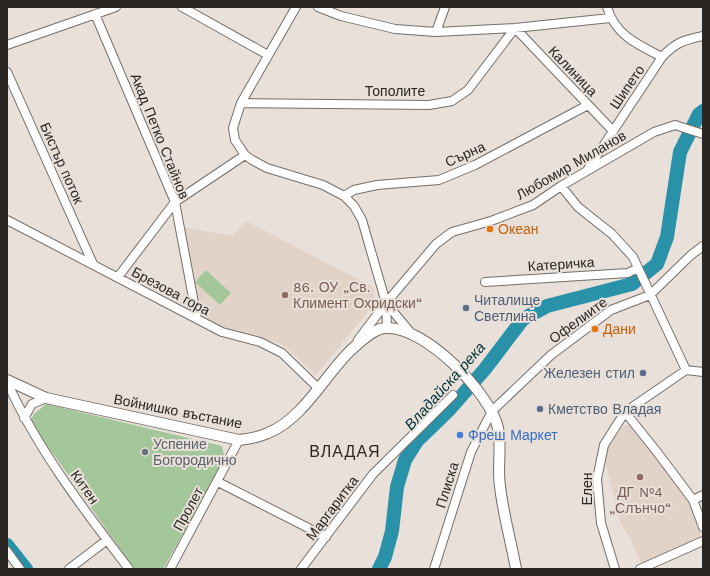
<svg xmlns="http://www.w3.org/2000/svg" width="710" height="576" font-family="'Work Sans',sans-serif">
	<rect width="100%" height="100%" fill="#e8e0d9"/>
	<path fill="#e2d3c9" d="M246,221L373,287L375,303L316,375L282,344L224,328L201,317L184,227L232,236Z
		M625,425H630L639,432L687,500L701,535L699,540L642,565L629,536L621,525L603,454Z"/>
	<path fill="#a3c69a" d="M206,270L231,293L220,305L195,282Z
		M46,404L222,446L225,459L163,569H134L57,459L33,428L30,421L34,414Z"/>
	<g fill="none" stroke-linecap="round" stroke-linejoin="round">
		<path stroke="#2992a8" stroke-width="14" d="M7,545L26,569
			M379,569L385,557L392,531L397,487L405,460L417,441L449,410L485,369L523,319L547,306L632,284L657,264L667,237L680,152L699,114L703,111"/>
		<g stroke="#756e68" stroke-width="10">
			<path id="minor" d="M182,7L268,55
				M296,7L241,103L233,128L235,140L245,155L252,160L267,168L323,185L344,196L354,206L362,220L386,303
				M318,7L341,16L395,29L436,32L515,28L610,18
				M607,7C615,35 638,45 662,57
				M95,14L175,202L197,319
				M436,32L445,7
				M7,45L116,7
				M7,72L93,264
				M241,103L429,105L452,101L468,90L515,28L613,131
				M588,169L662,57C676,42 684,40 703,36
				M561,186L578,207L612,234L633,257L686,370
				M344,196L354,190L377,185L439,180L475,165L588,105
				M7,220L222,332L260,342L282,353L318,388
				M118,277L175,202L245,155
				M485,282L628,273L638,268
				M387,327L386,303L436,244L452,232L491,221L533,205L561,186L654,132L675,125L703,134
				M358,340L386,303L411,333
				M7,382C38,450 84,510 129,569
				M625,412L657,452L693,500L703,527
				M24,418L32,404L46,398
				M218,482L326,537
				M693,500L703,495
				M7,551L20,569
				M69,569L107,540
				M170,569L239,440
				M301,569L373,474L453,395
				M434,569L471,452L492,411L551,355L611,310L650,295L691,255L703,246
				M615,569L601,523L597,479L604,445L625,412L686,370L703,372
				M640,569L703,541"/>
		</g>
		<g stroke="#756e68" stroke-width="12">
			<path id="tertiary" d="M7,380L46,398L239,440C249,439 259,437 268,433C303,419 325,375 351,350C360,342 374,328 386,328C424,325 491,394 498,428C502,447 497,467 500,486C503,514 511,541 516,569"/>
		</g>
		<use href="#minor" stroke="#fff" stroke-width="8"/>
		<use href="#tertiary" stroke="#fff" stroke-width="10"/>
	</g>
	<g fill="#e8710a" stroke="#e8e0d9" stroke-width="1.5">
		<circle cx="490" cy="229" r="4"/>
		<circle cx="595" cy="329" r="4"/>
	</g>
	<g fill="#8d6e63" stroke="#e8e0d9" stroke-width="1.5">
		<circle cx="285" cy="295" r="4"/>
		<circle cx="640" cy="477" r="4"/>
	</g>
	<g fill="#5c6f8a" stroke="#e8e0d9" stroke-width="1.5">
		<circle cx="466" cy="308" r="4"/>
		<circle cx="643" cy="373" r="4"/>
		<circle cx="540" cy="409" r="4"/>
	</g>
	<circle fill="#3f7fe0" stroke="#e8e0d9" stroke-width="1.5" cx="460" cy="435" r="4"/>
	<circle fill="#6b7280" stroke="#e8e0d9" stroke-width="1.5" cx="145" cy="452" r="4"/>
	<g text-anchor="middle" stroke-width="4" stroke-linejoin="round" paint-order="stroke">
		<g font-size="14" fill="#292624" stroke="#e8e0d9">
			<text transform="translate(573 71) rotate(46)" y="5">Калиница</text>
			<text transform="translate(627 87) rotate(-56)" y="5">Шипето</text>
			<text x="395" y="96">Тополите</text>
			<text transform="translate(160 136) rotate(68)" y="5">Акад Петко Стайнов</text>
			<text transform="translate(465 154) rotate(-24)" y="5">Сърна</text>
			<text transform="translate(62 163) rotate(66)" y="5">Бистър поток</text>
			<text transform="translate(571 165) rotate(-30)" y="5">Любомир Миланов</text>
			<text transform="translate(561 264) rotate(-4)" y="5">Катеричка</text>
			<text transform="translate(171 291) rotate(28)" y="5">Брезова гора</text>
			<text transform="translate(578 320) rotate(-36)" y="5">Офелиите</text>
			<text transform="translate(178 411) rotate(11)" y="5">Войнишко въстание</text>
			<text transform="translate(447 485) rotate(-73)" y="5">Плиска</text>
			<text transform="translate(85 487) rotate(55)" y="5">Китен</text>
			<text transform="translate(587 489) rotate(-90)" y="5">Елен</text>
			<text transform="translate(332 508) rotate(-53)" y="5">Маргаритка</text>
			<text transform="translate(188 509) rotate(-61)" y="5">Пролет</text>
		</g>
		<g font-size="14" fill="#c56008" stroke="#e8e0d9" text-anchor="start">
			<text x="498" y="234">Океан</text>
			<text x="603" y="334">Дани</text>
		</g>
		<g font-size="14" fill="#785e54" stroke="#e8e0d9" text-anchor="start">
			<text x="293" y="292">86. ОУ „Св.<tspan x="293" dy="16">Климент Охридски“</tspan></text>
			<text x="640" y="497" text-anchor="middle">ДГ №4<tspan x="640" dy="16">„Слънчо“</tspan></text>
		</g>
		<g font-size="14" fill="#4e5e75" stroke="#e8e0d9" text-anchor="start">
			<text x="474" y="305">Читалище<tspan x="474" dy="16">Светлина</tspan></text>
			<text x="635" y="378" text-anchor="end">Железен стил</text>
			<text x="548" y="414">Кметство Владая</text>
		</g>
		<g font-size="14" fill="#366cbe" stroke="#e8e0d9" text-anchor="start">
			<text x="468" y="440">Фреш Маркет</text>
		</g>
		<g font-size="14" fill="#5b616d" stroke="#e8e0d9" text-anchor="start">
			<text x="153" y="449">Успение<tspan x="153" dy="16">Богородично</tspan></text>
		</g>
		<g font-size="15" font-style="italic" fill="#00303a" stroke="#e8e0d9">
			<text transform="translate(445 386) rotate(-48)" y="5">Владайска река</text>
		</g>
		<g font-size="16" letter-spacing="1" fill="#292624" stroke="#e8e0d9">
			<text x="345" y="457">ВЛАДАЯ</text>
		</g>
	</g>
	<rect width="710" height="576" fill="none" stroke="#292624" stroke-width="16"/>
</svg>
